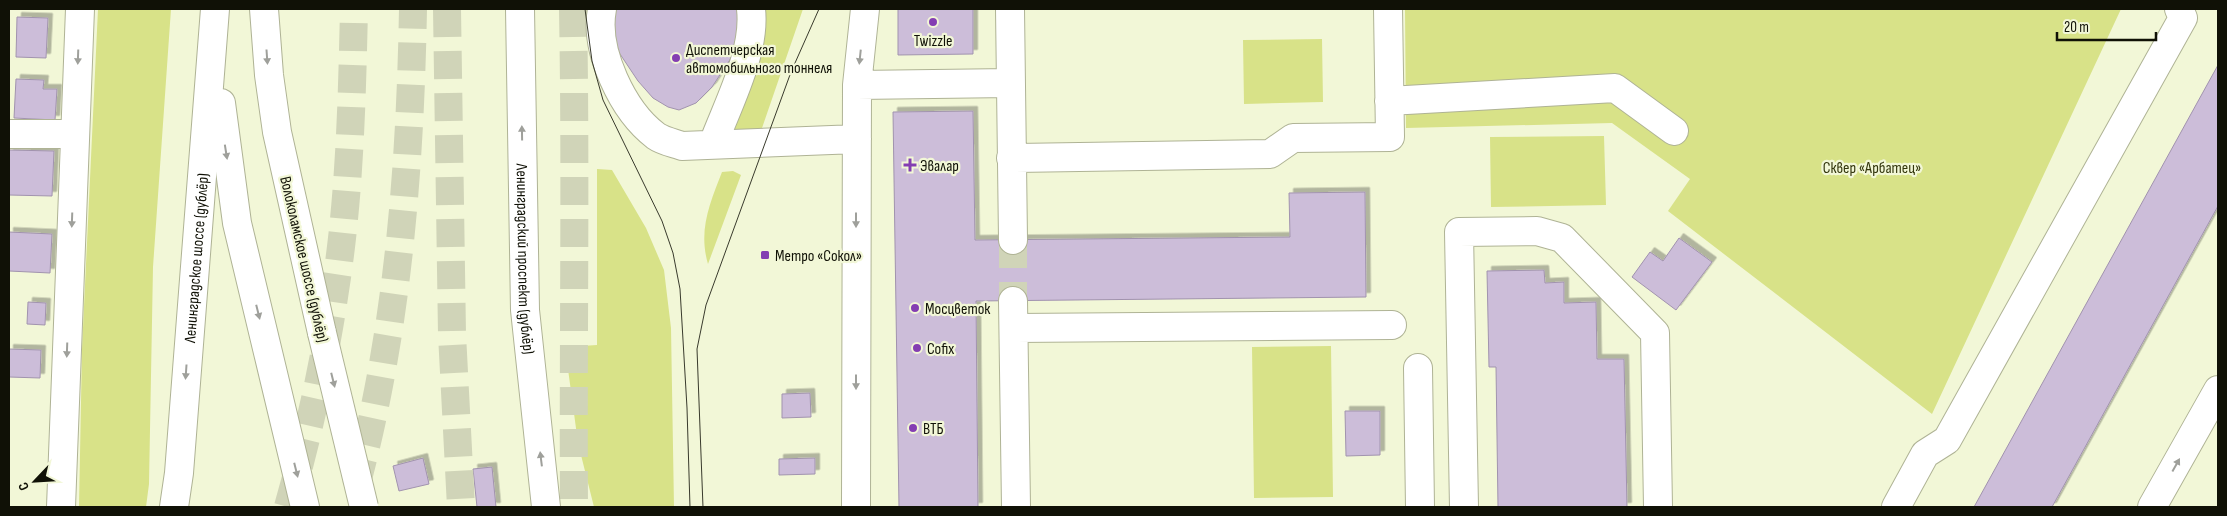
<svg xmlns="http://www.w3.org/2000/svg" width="2227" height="516" font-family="'Sofia Sans Condensed',sans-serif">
	<defs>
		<filter id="shadow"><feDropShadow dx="4.5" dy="-4.5" stdDeviation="0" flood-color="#0004"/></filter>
	</defs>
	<rect width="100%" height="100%" fill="#f2f7d7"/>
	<path fill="#d8e288" d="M98,9H171L153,267L149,484L146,507H79L82,349Z
		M761,9H803L761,131L734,130L751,77Z
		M1405,9H2121L1932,414L1668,211L1690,179L1612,123L1406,128Z
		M1322,39L1323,102L1244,104L1243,40Z
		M1604,136L1606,205L1491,207L1490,137Z
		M597,169L612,170L646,228L664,270L671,328L674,507H594L578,443L565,347L597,345Z
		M733,171L741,175L708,264C698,230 710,203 722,172Z
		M1331,346L1333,497L1254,498L1252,347Z"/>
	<path fill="#ccbdd9" stroke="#a193ae" filter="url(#shadow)" d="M613,9H739L741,19L735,52L712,87L696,103L679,110L668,107L653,98L638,81L618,51L613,38Z
		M898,9H973V54L898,55Z
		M17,17L48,18L46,58L16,57Z
		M2218,65V206L2052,507H1974Z
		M16,79L44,80L43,89H57L55,120L14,118Z
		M973,111L975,240L1290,237L1289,193L1365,192L1366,297L976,301L978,507H899L893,112Z
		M9,150L54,151L52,196L9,195Z
		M9,232L52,234L50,273L9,271Z
		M1679,238L1712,262L1676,310L1632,277L1650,252L1663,261Z
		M1544,270L1545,283L1564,282V303L1596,302L1597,359H1624L1627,507H1498L1496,367H1489L1487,271Z
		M28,302L46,303L45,325L27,324Z
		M9,349L41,350L40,378L9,377Z
		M810,393L811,417L782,418V394Z
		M1345,411H1380V455L1346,456Z
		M423,458L429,484L399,491L393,466Z
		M815,458V474L779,475V459Z
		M492,467L496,507H477L473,469Z"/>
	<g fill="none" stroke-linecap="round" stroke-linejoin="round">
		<path stroke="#d0d4b8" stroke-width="28" stroke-dasharray="28 14" stroke-linecap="butt" d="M1013,240V301"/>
		<path stroke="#d0d4b8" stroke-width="28" stroke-dasharray="28 14" stroke-linecap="butt" d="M447,9L452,334L461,507
			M573,9C576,175 573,341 574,507
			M356,486C398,330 410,170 413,9
			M288,507C310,429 327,350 338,270C350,184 352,96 354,9"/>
		<g stroke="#afb395" stroke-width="30">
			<path id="minor" d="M602,9C594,51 623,111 656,136C663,141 674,143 682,146L857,139
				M1010,9L1013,240
				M857,85L1010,83
				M1389,101L1615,88L1674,131
				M9,134H75
				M713,144C728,104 756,52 751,9
				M1011,158L1270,154L1293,138L1390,137L1388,9
				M1013,301L1016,507
				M1014,328L1392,325
				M1418,368L1420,507
				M61,507L80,9
				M856,507L857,85L865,9
				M1464,507L1459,232L1537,231L1562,238L1655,333L1658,507
				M1896,507L1925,454L1947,440L2183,18L2179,9
				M2152,507L2218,390"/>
		</g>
		<g stroke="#afb395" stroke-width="30">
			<g id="major">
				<path d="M264,9L269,75L277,132L322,333"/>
				<path id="s1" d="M520,9L525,310L546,507"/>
				<path d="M221,103L237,223L305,507"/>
				<path id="s2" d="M174,507L179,473L215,9"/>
			</g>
		</g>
		<use href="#minor" stroke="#fff" stroke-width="28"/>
		<use href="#major" stroke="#fff" stroke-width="28"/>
		<path stroke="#393a2c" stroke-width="1" d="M585,9L592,61L603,100L662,221L673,253L680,289L687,408L690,507
			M703,507L697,349L706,305L791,72L819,9"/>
		<g stroke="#afb395" stroke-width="30" stroke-linecap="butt">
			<path id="major-bridge" d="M322,333L364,507"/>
		</g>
		<use href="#major-bridge" stroke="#fff" stroke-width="28"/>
	</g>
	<defs><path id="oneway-solid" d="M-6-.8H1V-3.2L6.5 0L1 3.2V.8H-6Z" transform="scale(1.25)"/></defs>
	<g fill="#9fa09b">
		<use href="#oneway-solid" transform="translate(78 57) rotate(92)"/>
		<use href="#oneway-solid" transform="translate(267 57) rotate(86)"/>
		<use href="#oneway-solid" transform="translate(860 57) rotate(96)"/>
		<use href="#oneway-solid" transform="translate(522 133) rotate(-91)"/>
		<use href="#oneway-solid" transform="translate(226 152) rotate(81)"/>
		<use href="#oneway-solid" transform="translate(72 220) rotate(92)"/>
		<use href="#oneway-solid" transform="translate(856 220) rotate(90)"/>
		<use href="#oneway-solid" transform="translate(258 312) rotate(76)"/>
		<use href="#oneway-solid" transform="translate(67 350) rotate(92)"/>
		<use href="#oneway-solid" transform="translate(186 372) rotate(94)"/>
		<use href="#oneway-solid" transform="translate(333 380) rotate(76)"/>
		<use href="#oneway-solid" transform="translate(856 382) rotate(90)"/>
		<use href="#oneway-solid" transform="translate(541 459) rotate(-97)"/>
		<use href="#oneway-solid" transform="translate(2176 465) rotate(-61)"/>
		<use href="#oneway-solid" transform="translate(296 470) rotate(76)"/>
	</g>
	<g fill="#843eb2" stroke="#f2f7d7" stroke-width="2">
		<circle cx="933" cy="22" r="5"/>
		<circle cx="676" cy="58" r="5"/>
		<path d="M907.5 157.5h5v5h5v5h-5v5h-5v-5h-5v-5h5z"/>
		<rect x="760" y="250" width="10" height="10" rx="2.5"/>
		<circle cx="915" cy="308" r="5"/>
		<circle cx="917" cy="348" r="5"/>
		<circle cx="913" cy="428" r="5"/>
	</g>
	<g text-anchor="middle" stroke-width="4.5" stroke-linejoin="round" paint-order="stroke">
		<g font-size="16" fill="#101106" stroke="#f2f7d7" text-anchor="start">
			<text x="933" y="46" text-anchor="middle">Twizzle</text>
			<text x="686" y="55">Диспетчерская<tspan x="686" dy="18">автомобильного тоннеля</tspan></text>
			<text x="920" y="171">Эвалар</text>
			<text x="775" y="261">Метро «Сокол»</text>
			<text x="925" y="314">Мосцветок</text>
			<text x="927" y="354">Cofix</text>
			<text x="923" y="434">ВТБ</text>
		</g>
		<g font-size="16" fill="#33360d" stroke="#f2f7d7">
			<text x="1872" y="173">Сквер «Арбатец»</text>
		</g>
		<g font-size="16" fill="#101106" stroke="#f2f7d7">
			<text dy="6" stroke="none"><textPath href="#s2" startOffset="250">Ленинградское шоссе (дублёр)</textPath></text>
			<text dy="6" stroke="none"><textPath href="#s1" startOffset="250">Ленинградский проспект (дублёр)</textPath></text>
			<text transform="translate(305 259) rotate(77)" y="6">Волоколамское шоссе (дублёр)</text>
		</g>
	</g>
	<rect width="2227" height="516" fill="none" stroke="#101106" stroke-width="20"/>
	<g transform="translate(35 481) rotate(245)" stroke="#f2f7d7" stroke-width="4" paint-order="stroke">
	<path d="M0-4L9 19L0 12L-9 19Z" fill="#101106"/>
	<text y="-8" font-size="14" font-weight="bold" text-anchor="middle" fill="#101106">С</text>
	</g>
	<path d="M2057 32v8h99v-8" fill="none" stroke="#101106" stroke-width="2.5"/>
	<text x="2064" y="32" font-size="15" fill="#101106" stroke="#f2f7d7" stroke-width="4" paint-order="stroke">20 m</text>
</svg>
